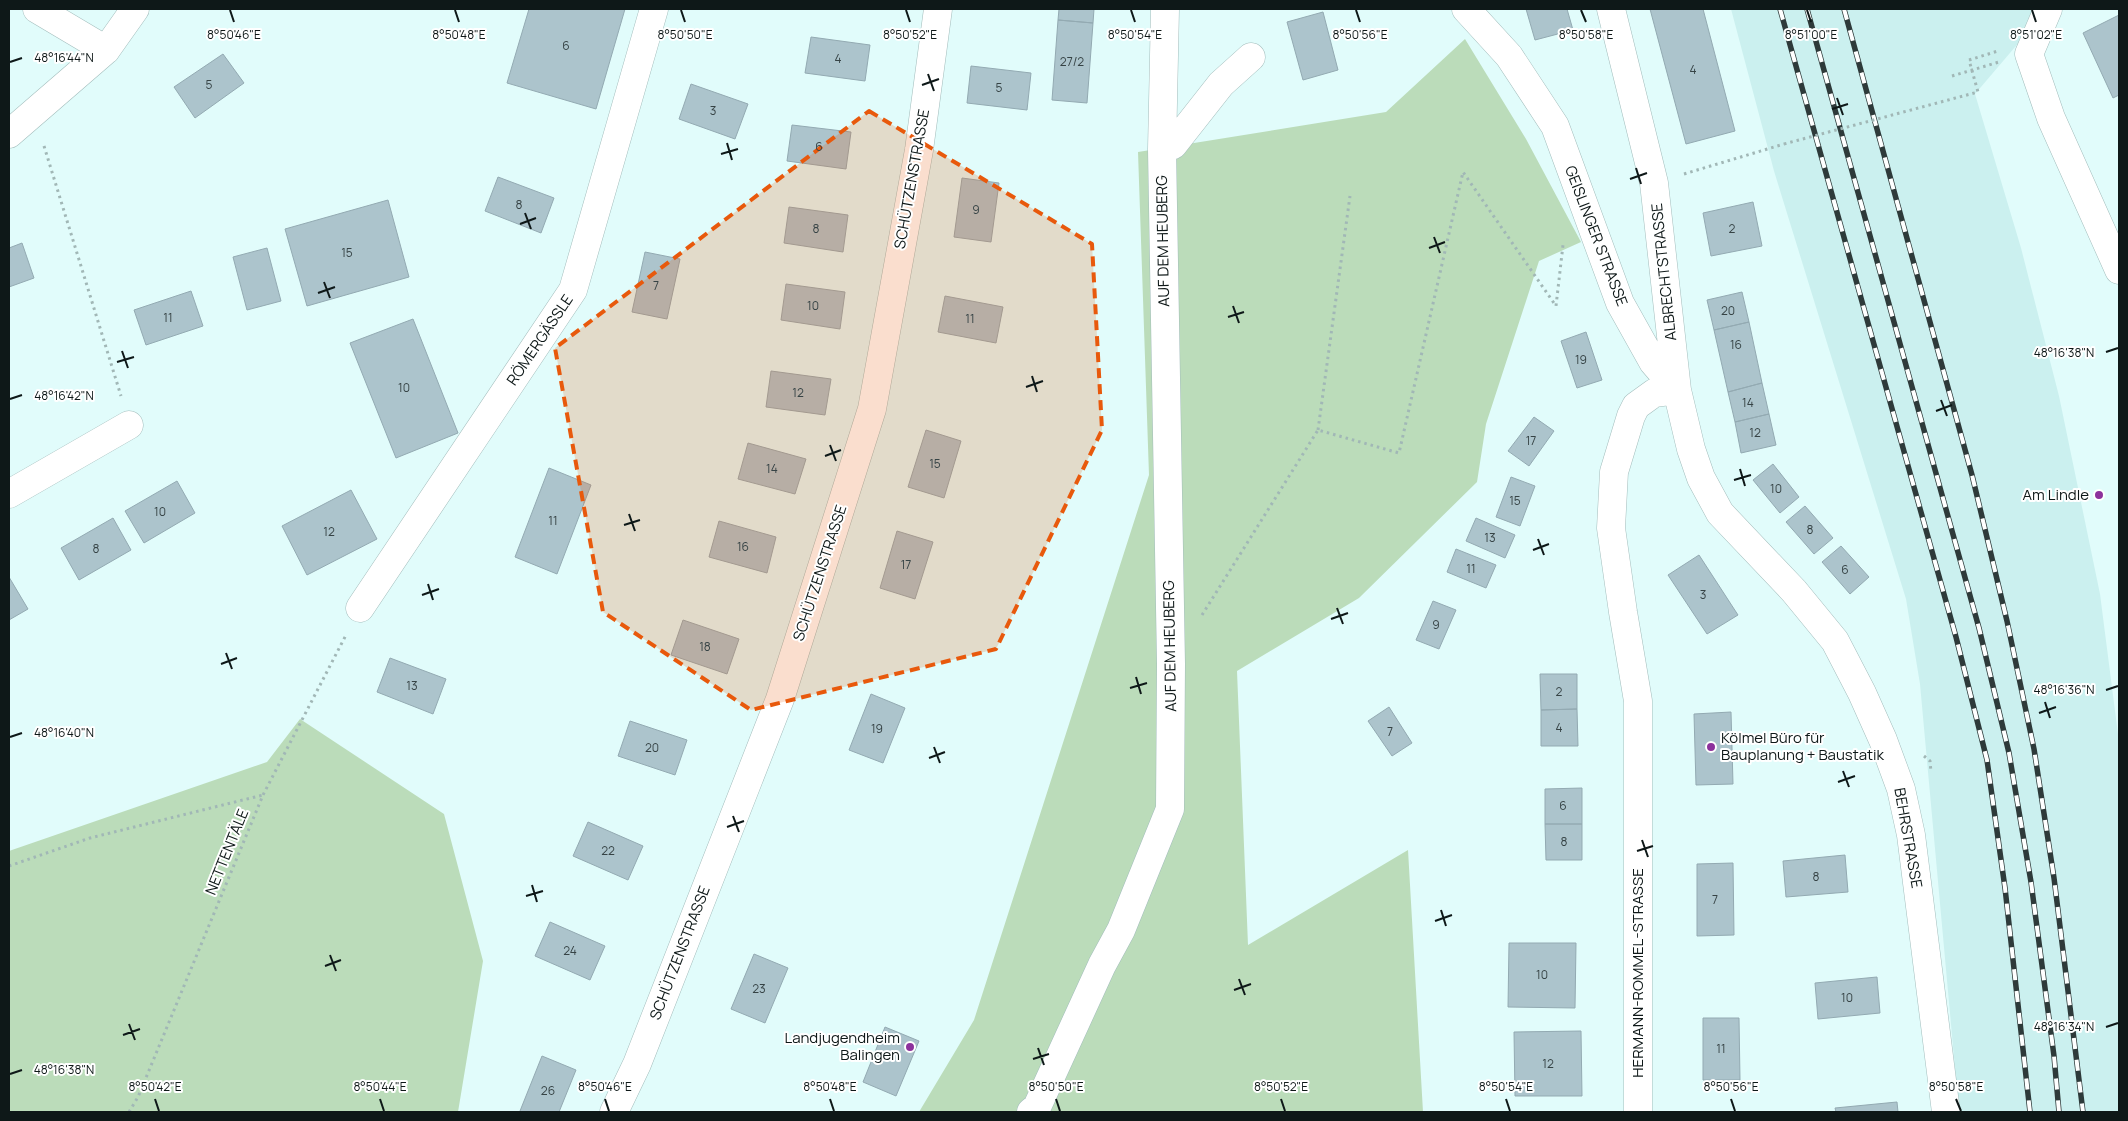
<svg xmlns="http://www.w3.org/2000/svg" width="2128" height="1121" font-family="Manrope,sans-serif">
	<rect width="100%" height="100%" fill="#e1fcfb"/>
	<path fill="#cbf0ef" d="M1731,9H2036L2039,19L1975,94L2021,248L2059,396L2100,594L2119,742V1112H1959L1920,684L1906,599L1774,171Z"/>
	<path fill="#bbdcba" d="M1465,39L1526,139L1581,242L1539,261L1486,424L1477,482L1359,598L1237,671L1248,945L1408,850L1423,1112H919L974,1020L1149,475L1138,152L1386,112Z
		M300,719L444,814L483,961L458,1112H9V851L267,762Z"/>
	<path fill="#acc4cc" stroke="#93aab2" d="M529,9H625L596,109L507,83Z
		M1059,9H1094L1093,23L1058,20Z
		M1526,9H1567L1573,30L1535,40Z
		M1650,9H1703L1735,131L1686,144Z
		M1323,12L1338,70L1303,80L1287,22Z
		M2119,15V95L2113,98L2083,33Z
		M1058,20L1093,23L1087,103L1052,100Z
		M811,37L870,45L865,81L805,73Z
		M223,54L244,83L195,118L174,87Z
		M971,66L1031,73L1027,110L967,103Z
		M691,84L748,104L735,139L679,119Z
		M792,125L851,132L846,169L787,161Z
		M498,177L554,198L541,233L485,211Z
		M962,178L999,183L991,242L954,237Z
		M388,200L409,277L307,306L285,229Z
		M1753,202L1762,246L1711,256L1703,213Z
		M789,207L848,215L843,252L784,243Z
		M22,243L34,278L9,287V248Z
		M267,248L281,301L247,310L233,257Z
		M645,252L680,259L667,319L632,312Z
		M786,284L845,292L840,329L781,320Z
		M191,291L203,326L146,345L134,310Z
		M1742,292L1749,322L1714,330L1707,300Z
		M945,296L1003,307L996,343L938,332Z
		M413,319L458,433L396,458L350,343Z
		M1749,322L1762,383L1728,392L1714,330Z
		M1586,332L1602,380L1577,388L1561,341Z
		M771,371L831,379L825,415L766,407Z
		M1762,383L1769,414L1735,422L1728,392Z
		M1769,414L1776,445L1741,453L1735,422Z
		M1534,417L1554,431L1529,466L1508,451Z
		M926,430L961,441L944,498L908,487Z
		M748,443L806,459L795,494L738,479Z
		M1773,464L1799,497L1780,513L1753,480Z
		M549,468L591,485L557,574L515,557Z
		M1511,477L1535,486L1520,526L1496,517Z
		M177,481L195,513L144,543L125,511Z
		M351,490L377,539L307,575L282,526Z
		M1805,506L1833,538L1814,554L1786,522Z
		M113,518L131,550L79,580L61,548Z
		M1476,518L1515,535L1505,558L1466,541Z
		M719,521L776,537L767,573L709,557Z
		M897,531L933,542L915,599L880,588Z
		M1841,546L1869,577L1850,594L1822,562Z
		M1456,549L1496,565L1486,588L1447,572Z
		M1699,555L1738,615L1707,634L1668,575Z
		M9,577L28,609L9,620Z
		M1433,601L1456,610L1439,649L1416,640Z
		M683,620L739,639L727,674L671,655Z
		M390,658L446,679L433,714L377,692Z
		M1540,674H1577V709L1541,710Z
		M871,694L905,708L883,763L849,750Z
		M1389,707L1412,743L1392,756L1368,721Z
		M1577,709L1578,746H1541V710Z
		M1731,712L1733,784L1696,785L1694,714Z
		M630,721L687,740L675,775L618,756Z
		M1582,788V824H1545V789Z
		M588,822L643,846L628,880L573,856Z
		M1545,824H1582V860H1546Z
		M1845,855L1848,892L1786,897L1783,861Z
		M1733,863L1734,935L1697,936V864Z
		M550,922L605,946L590,980L535,956Z
		M1509,943H1576L1575,1008L1508,1007Z
		M754,954L788,968L765,1023L731,1009Z
		M1877,977L1880,1013L1818,1019L1815,983Z
		M1703,1018H1739L1740,1080H1703Z
		M885,1027L919,1041L896,1096L863,1082Z
		M1581,1031L1582,1096H1515L1514,1032Z
		M542,1056L576,1070L559,1112H522L520,1111Z
		M1897,1102L1898,1112H1836L1835,1108Z"/>
	<g fill="none" stroke-linecap="round" stroke-linejoin="round">
		<g stroke="#a3bdbc" stroke-width="29">
			<path id="minor" d="M37,9L106,50
				M1466,9L1509,56L1555,126L1620,303L1653,362L1677,390L1691,449L1701,478L1720,513L1794,591L1835,641L1862,693L1883,740L1901,789L1911,835L1946,1112
				M1611,9L1654,183L1677,390
				M2048,9L2029,54L2051,118L2119,270
				M9,134L106,50L135,9
				M1162,149L1173,145L1221,84L1251,57
				M9,494L129,425
				M360,608L573,290L654,9
				M614,1112L637,1064L780,699L872,409L919,150L938,9
				M1031,1112L1037,1107L1102,965L1121,930L1170,809L1171,664L1162,149L1165,9
				M1638,1112V701L1623,612L1611,528L1614,472L1631,416L1636,406L1654,393L1677,390"/>
		</g>
		<path stroke="#a1b7b6" stroke-width="3" stroke-dasharray="2.5 4" stroke-linecap="butt" d="M1969,60L1998,51
			M1952,76L1999,62
			M44,146L121,396
			M1684,174L1784,144
			M1318,430L1350,196
			M1202,615L1318,430L1399,453L1463,172L1556,306L1563,245
			M1924,756L1930,761L1931,772
			M9,866L90,838L263,795
			M129,1112L138,1097L263,795L346,635"/>
		<use href="#minor" stroke="#fff" stroke-width="28"/>
		<g stroke="#2e3a3a" stroke-width="5.5">
			<path id="rail" d="M1780,9L1956,637L1987,760L2005,888L2030,1112
				M1807,9L1979,628L2009,753L2031,882L2054,1056L2059,1112
				M1844,9L1972,475L2007,621L2034,749L2054,878L2083,1112"/>
		</g>
		<use href="#rail" stroke="#fff" stroke-width="4" stroke-dasharray="11" stroke-linecap="butt"/>
		<path stroke="#a1b7b6" stroke-width="3" stroke-dasharray="2.5 4" stroke-linecap="butt" d="M1784,144L1978,92L1969,60"/>
	</g>
	<path fill="#e8590c" fill-opacity="0.2" stroke="#e8590c" stroke-width="4" stroke-dasharray="10 6" stroke-linejoin="round" d="M869,111L1092,244L1102,430L996,649L751,710L603,612L555,348Z"/>
	<path fill="none" stroke="#0e1818" stroke-width="2" d="M230,10L234,22M455,10L459,22M681,10L685,22M906,10L910,22M1131,10L1135,22M1356,10L1360,22M1581,10L1586,22M1807,10L1811,22M2032,10L2036,22M10,62L22,58M928,74L934,91M922,85L939,79M1837,98L1843,115M1832,109L1848,104M727,143L732,160M721,154L738,149M1636,168L1641,184M1630,179L1647,173M525,213L531,229M520,224L536,218M1434,237L1440,253M1429,248L1445,242M324,282L330,298M318,293L335,287M1233,306L1239,323M1228,317L1244,312M122,351L128,368M2106,352L2118,348M117,362L134,357M1032,376L1037,392M1026,387L1043,381M10,399L22,395M1941,400L1947,416M1936,411L1952,405M830,445L836,461M825,456L841,450M1740,469L1745,486M1734,480L1751,475M629,514L635,531M624,525L640,520M1538,539L1544,555M1533,550L1549,544M428,584L433,600M422,595L439,589M1337,608L1343,624M1331,619L1348,613M226,653L232,669M221,664L237,658M1136,677L1141,694M1130,688L1147,683M2106,690L2118,686M2045,702L2050,718M2039,713L2056,707M10,737L22,733M934,747L940,763M929,758L945,752M1843,771L1849,787M1838,782L1855,776M733,816L739,832M727,827L744,821M1642,840L1648,857M1637,851L1653,846M532,885L537,902M526,896L543,891M1441,910L1446,926M1435,921L1452,915M330,955L336,971M325,966L341,960M1239,979L1245,995M1234,990L1251,984M129,1024L135,1040M2106,1027L2118,1023M123,1035L140,1029M1038,1048L1044,1065M1033,1059L1049,1054M10,1074L22,1070M155,1099L159,1111M380,1099L384,1111M605,1099L609,1111M830,1099L834,1111M1056,1099L1060,1111M1281,1099L1285,1111M1506,1099L1510,1111M1731,1099L1735,1111M1956,1099L1961,1111"/>
	<g fill="#8d319c" stroke="#fff" stroke-width="2">
		<circle cx="2099" cy="495" r="5"/>
		<circle cx="1711" cy="747" r="5"/>
		<circle cx="910" cy="1047" r="5"/>
	</g>
	<g text-anchor="middle" stroke-width="4" stroke-linejoin="round" paint-order="stroke">
		<g font-size="12" fill="#364345">
			<text x="566" y="50">6</text>
			<text x="838" y="63">4</text>
			<text x="1072" y="66">27/2</text>
			<text x="1693" y="74">4</text>
			<text x="209" y="89">5</text>
			<text x="999" y="92">5</text>
			<text x="713" y="115">3</text>
			<text x="819" y="151">6</text>
			<text x="519" y="209">8</text>
			<text x="976" y="214">9</text>
			<text x="816" y="233">8</text>
			<text x="1732" y="233">2</text>
			<text x="347" y="257">15</text>
			<text x="656" y="290">7</text>
			<text x="813" y="310">10</text>
			<text x="1728" y="315">20</text>
			<text x="168" y="322">11</text>
			<text x="970" y="323">11</text>
			<text x="1736" y="349">16</text>
			<text x="1581" y="364">19</text>
			<text x="404" y="392">10</text>
			<text x="798" y="397">12</text>
			<text x="1748" y="407">14</text>
			<text x="1755" y="437">12</text>
			<text x="1531" y="445">17</text>
			<text x="935" y="468">15</text>
			<text x="772" y="473">14</text>
			<text x="1776" y="493">10</text>
			<text x="1515" y="505">15</text>
			<text x="160" y="516">10</text>
			<text x="553" y="525">11</text>
			<text x="1810" y="534">8</text>
			<text x="329" y="536">12</text>
			<text x="1490" y="542">13</text>
			<text x="743" y="551">16</text>
			<text x="96" y="553">8</text>
			<text x="906" y="569">17</text>
			<text x="1471" y="573">11</text>
			<text x="1845" y="574">6</text>
			<text x="1703" y="599">3</text>
			<text x="1436" y="629">9</text>
			<text x="705" y="651">18</text>
			<text x="412" y="690">13</text>
			<text x="1559" y="696">2</text>
			<text x="1559" y="732">4</text>
			<text x="877" y="733">19</text>
			<text x="1390" y="736">7</text>
			<text x="652" y="752">20</text>
			<text x="1563" y="810">6</text>
			<text x="1564" y="846">8</text>
			<text x="608" y="855">22</text>
			<text x="1816" y="881">8</text>
			<text x="1715" y="904">7</text>
			<text x="570" y="955">24</text>
			<text x="1542" y="979">10</text>
			<text x="759" y="993">23</text>
			<text x="1847" y="1002">10</text>
			<text x="1721" y="1053">11</text>
			<text x="1548" y="1068">12</text>
			<text x="548" y="1095">26</text>
		</g>
		<g font-size="15" fill="#0e1818" stroke="#fff">
			<text transform="translate(912 179) rotate(-80)" y="5">SCHÜTZENSTRASSE</text>
			<text transform="translate(1596 236) rotate(69)" y="5">GEISLINGER STRASSE</text>
			<text transform="translate(1163 241) rotate(-91)" y="5">AUF DEM HEUBERG</text>
			<text transform="translate(1664 272) rotate(-96)" y="5">ALBRECHTSTRASSE</text>
			<text transform="translate(540 340) rotate(-56)" y="5">RÖMERGÄSSLE</text>
			<text transform="translate(820 573) rotate(-72)" y="5">SCHÜTZENSTRASSE</text>
			<text transform="translate(1170 646) rotate(-91)" y="5">AUF DEM HEUBERG</text>
			<text transform="translate(1908 838) rotate(80)" y="5">BEHRSTRASSE</text>
			<text transform="translate(227 852) rotate(-68)" y="5">NETTENTÄLE</text>
			<text transform="translate(680 953) rotate(-69)" y="5">SCHÜTZENSTRASSE</text>
			<text transform="translate(1638 973) rotate(-90)" y="5">HERMANN-ROMMEL-STRASSE</text>
		</g>
		<g font-size="15" fill="#0e1818" stroke="#fff" text-anchor="end">
			<text x="2089" y="500">Am Lindle</text>
			<text x="1721" y="743" text-anchor="start">Kölmel Büro für<tspan x="1721" dy="17">Bauplanung + Baustatik</tspan></text>
			<text x="900" y="1043">Landjugendheim<tspan x="900" dy="17">Balingen</tspan></text>
		</g>
	</g>
	<g font-size="12" text-anchor="middle" fill="#0e1818" stroke="#fff" stroke-width="4" stroke-linejoin="round" paint-order="stroke">
		<text x="234" y="39">8°50'46"E</text>
		<text x="685" y="39">8°50'50"E</text>
		<text x="1135" y="39">8°50'54"E</text>
		<text x="1586" y="39">8°50'58"E</text>
		<text x="459" y="39">8°50'48"E</text>
		<text x="910" y="39">8°50'52"E</text>
		<text x="1360" y="39">8°50'56"E</text>
		<text x="1811" y="39">8°51'00"E</text>
		<text x="2036" y="39">8°51'02"E</text>
		<text x="64" y="62">48°16'44"N</text>
		<text x="2064" y="357">48°16'38"N</text>
		<text x="64" y="400">48°16'42"N</text>
		<text x="2064" y="694">48°16'36"N</text>
		<text x="64" y="737">48°16'40"N</text>
		<text x="2064" y="1031">48°16'34"N</text>
		<text x="64" y="1074">48°16'38"N</text>
		<text x="155" y="1091">8°50'42"E</text>
		<text x="380" y="1091">8°50'44"E</text>
		<text x="605" y="1091">8°50'46"E</text>
		<text x="830" y="1091">8°50'48"E</text>
		<text x="1056" y="1091">8°50'50"E</text>
		<text x="1281" y="1091">8°50'52"E</text>
		<text x="1506" y="1091">8°50'54"E</text>
		<text x="1731" y="1091">8°50'56"E</text>
		<text x="1956" y="1091">8°50'58"E</text>
	</g>
	<rect width="2128" height="1121" fill="none" stroke="#0e1818" stroke-width="20"/>
</svg>
